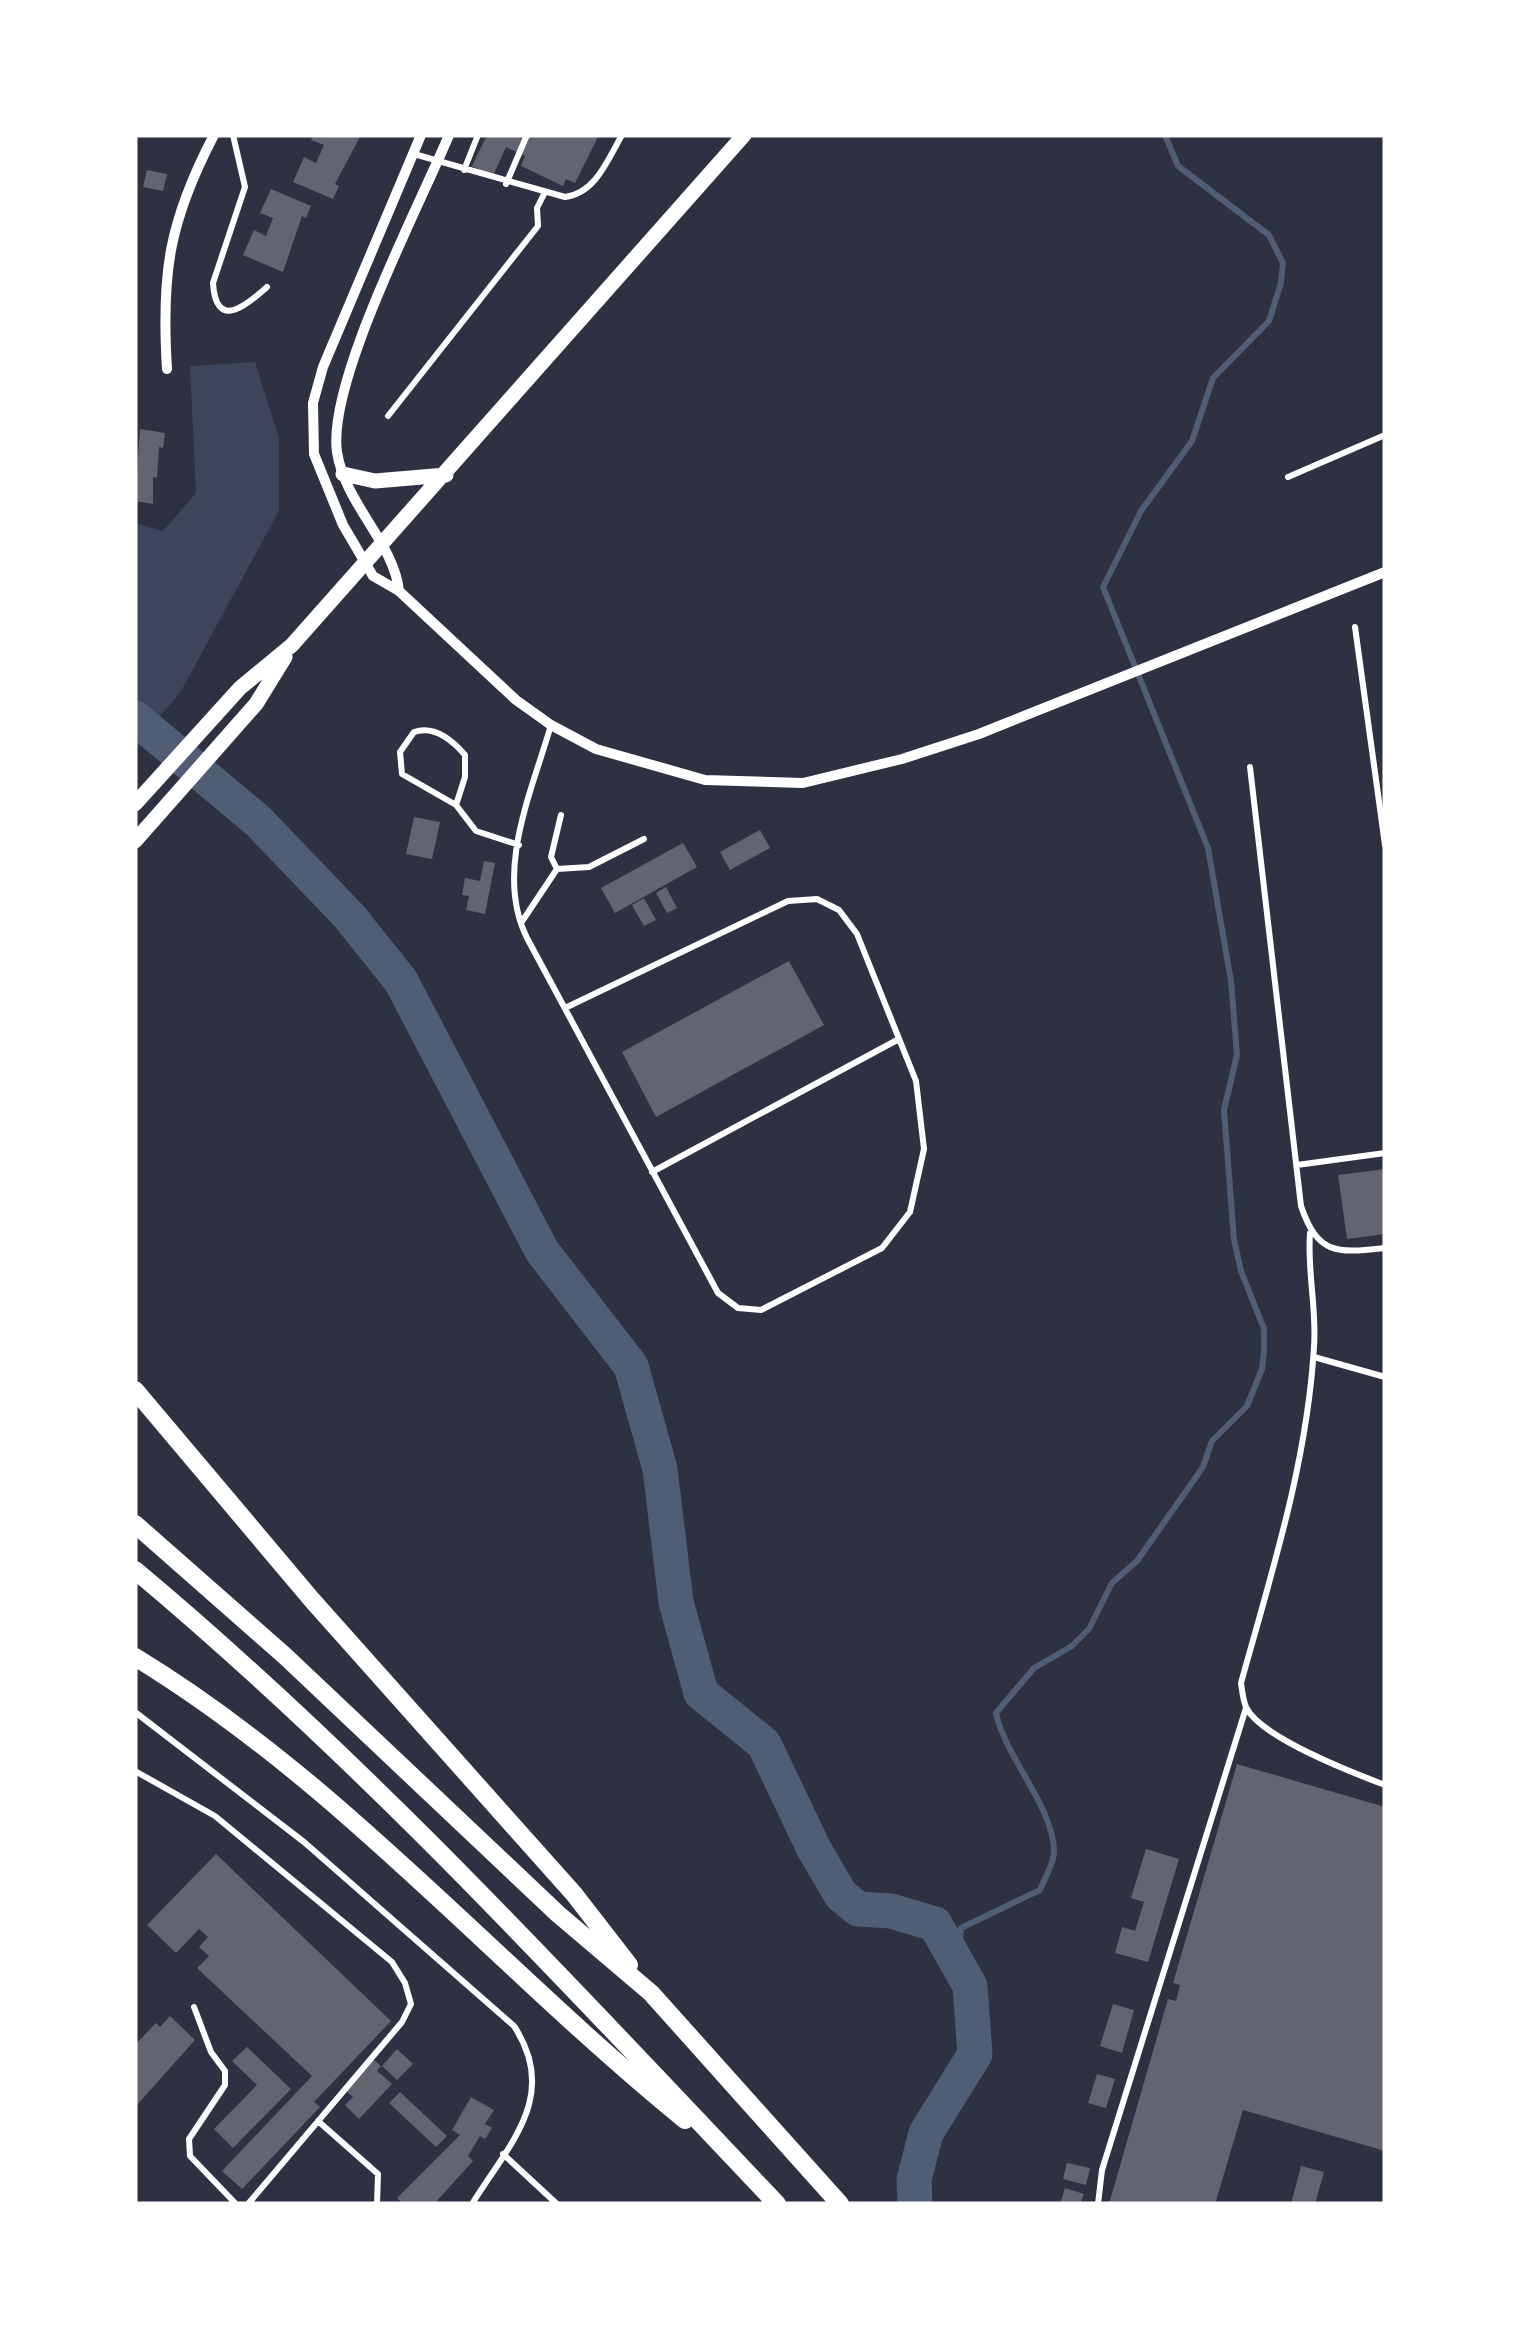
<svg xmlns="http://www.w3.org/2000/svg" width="1520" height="2339" font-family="Lato,sans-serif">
	<rect width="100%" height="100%" fill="#2d3142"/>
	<path fill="#3c4559" d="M255,362L279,438V511L180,693L135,745V523L163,531L196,493L190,366Z"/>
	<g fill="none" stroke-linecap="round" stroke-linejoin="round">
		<path stroke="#4f5d75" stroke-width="6" d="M958,1965L961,1928L1040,1890C1044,1879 1054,1864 1054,1852C1054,1807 1005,1757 996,1713L1034,1668L1072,1646L1089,1629L1112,1583L1137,1561L1203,1467L1212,1441L1247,1406L1262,1369L1264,1351V1329L1241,1271L1234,1240L1224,1110L1237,1055L1231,981L1208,848L1103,587L1141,511L1192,441L1213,378L1269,321L1281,283L1283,263L1269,235L1178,166L1165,135"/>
		<path stroke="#4f5d75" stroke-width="35" d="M135,718L258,821L349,916L401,981L542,1251L631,1366L660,1469L676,1602L701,1693L764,1744L814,1849L841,1895L858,1909L891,1911L935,1924L970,1986L975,2054L926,2133L914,2180L915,2204"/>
	</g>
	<path fill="#626471" d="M314,135H361L335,184L339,186L333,199L293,182L304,157L316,163L324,145L311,140Z
		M487,135H599L575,183L566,179L563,186L521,166L525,156L506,147L493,176L472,166Z
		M147,170L167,174L163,191L143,187Z
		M271,189L311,206L306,218L302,216L283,272L243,255L254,230L266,236L273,218L260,213Z
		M140,429L165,433L163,448L159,447L157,478L153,477V504L135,501Z
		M414,817L440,822L432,859L406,854Z
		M760,830L770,848L730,870L720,852Z
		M683,843L697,867L615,913L601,888Z
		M484,861L495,863L485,914L466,910L469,896L462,895L465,878L480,881Z
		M666,887L677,908L667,913L656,893Z
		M644,898L656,920L644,926L632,905Z
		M789,961L824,1025L656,1117L622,1052Z
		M1385,1169V1234L1347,1239L1338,1175Z
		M1237,1764L1385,1807V2151L1243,2110L1215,2204H1109L1168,1999L1176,2001L1180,1985L1173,1983Z
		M1146,1849L1179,1859L1148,1962L1115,1953L1122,1927L1135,1931L1144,1902L1131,1898Z
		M216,1854L391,2021L314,2102L320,2107L242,2189L222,2171L312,2076L197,1968L209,1956L199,1947L208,1937L199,1929L176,1953L147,1925Z
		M1113,2004L1134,2010L1122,2053L1100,2046Z
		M170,2016L195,2040L137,2105L135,2045L156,2023L160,2027Z
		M247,2047L291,2089L233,2148L214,2129L257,2085L232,2061Z
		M397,2049L413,2064L397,2080L382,2066Z
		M374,2060L381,2066L377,2071L392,2084L359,2119L345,2105L353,2097L344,2089Z
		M1097,2074L1115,2079L1106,2108L1088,2103Z
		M400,2092L447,2136L436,2147L389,2103Z
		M471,2097L494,2110L485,2124L492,2128L485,2139L480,2136L468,2156L473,2161L434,2204H403L397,2198L460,2135L452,2130Z
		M1067,2163L1090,2168L1086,2185L1063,2179Z
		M1301,2166L1324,2172L1315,2204H1291Z
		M1065,2188L1084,2194L1080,2204H1060Z"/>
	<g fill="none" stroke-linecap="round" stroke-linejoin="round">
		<path stroke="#fff" stroke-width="6" d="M233,135L245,187L213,283C216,331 246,306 267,287
			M414,154L565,197C596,193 608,159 622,135
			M464,170L478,135
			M506,184L527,135
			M388,416L538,226L537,208L544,194
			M1288,477L1385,435
			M1355,627L1385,845
			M551,725C532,791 494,872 527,938L718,1293L738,1308L761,1310L882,1248L910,1212L924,1149L916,1081L857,934L839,910L817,899L788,901L565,1008
			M1250,767L1301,1206C1318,1256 1338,1253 1385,1248
			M456,805L465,777V755C453,741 435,725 414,732L400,752L402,774L456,805L476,831L519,845
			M557,869L551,857L561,815
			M521,923L557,869L589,867L644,839
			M1297,1165L1385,1153
			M652,1172L899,1039
			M1310,1233C1307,1271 1317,1309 1314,1347C1307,1463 1272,1571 1241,1683C1242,1690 1243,1700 1246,1707C1260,1737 1353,1773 1385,1785
			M1314,1357L1385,1377
			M135,1712L304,1842L514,2026C560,2096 509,2144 472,2204
			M135,1771L215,1816L392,1962L405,1983L411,2004L402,2022L248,2204
			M194,2007L211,2052L225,2071V2085L189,2139L190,2156L236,2204
			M318,2121L378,2174L377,2204
			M503,2154L557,2204
			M1098,2204L1102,2170L1246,1708"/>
		<path stroke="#fff" stroke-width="10" d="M421,135L323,367L313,403L314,454L343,525L373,576L399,591L516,700L551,725L596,749L705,780L803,783L902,759L979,734L1385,572
			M167,369C161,273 169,221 214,135
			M399,591C394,543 345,504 337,452C327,382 419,207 449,135"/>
		<path stroke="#fff" stroke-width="15" d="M343,474L375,481L446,475
			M135,804L240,688L292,645L744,135
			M135,841L256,704L285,657"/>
		<path stroke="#fff" stroke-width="18" d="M135,1390L312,1600L574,1894L629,1965
			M135,1524L285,1656L558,1914L651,1993L840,2204
			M135,1570C366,1763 570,1986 777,2204
			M135,1657C342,1783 498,1968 685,2120"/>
	</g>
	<rect width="1520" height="2339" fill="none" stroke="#ffffff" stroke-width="275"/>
</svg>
